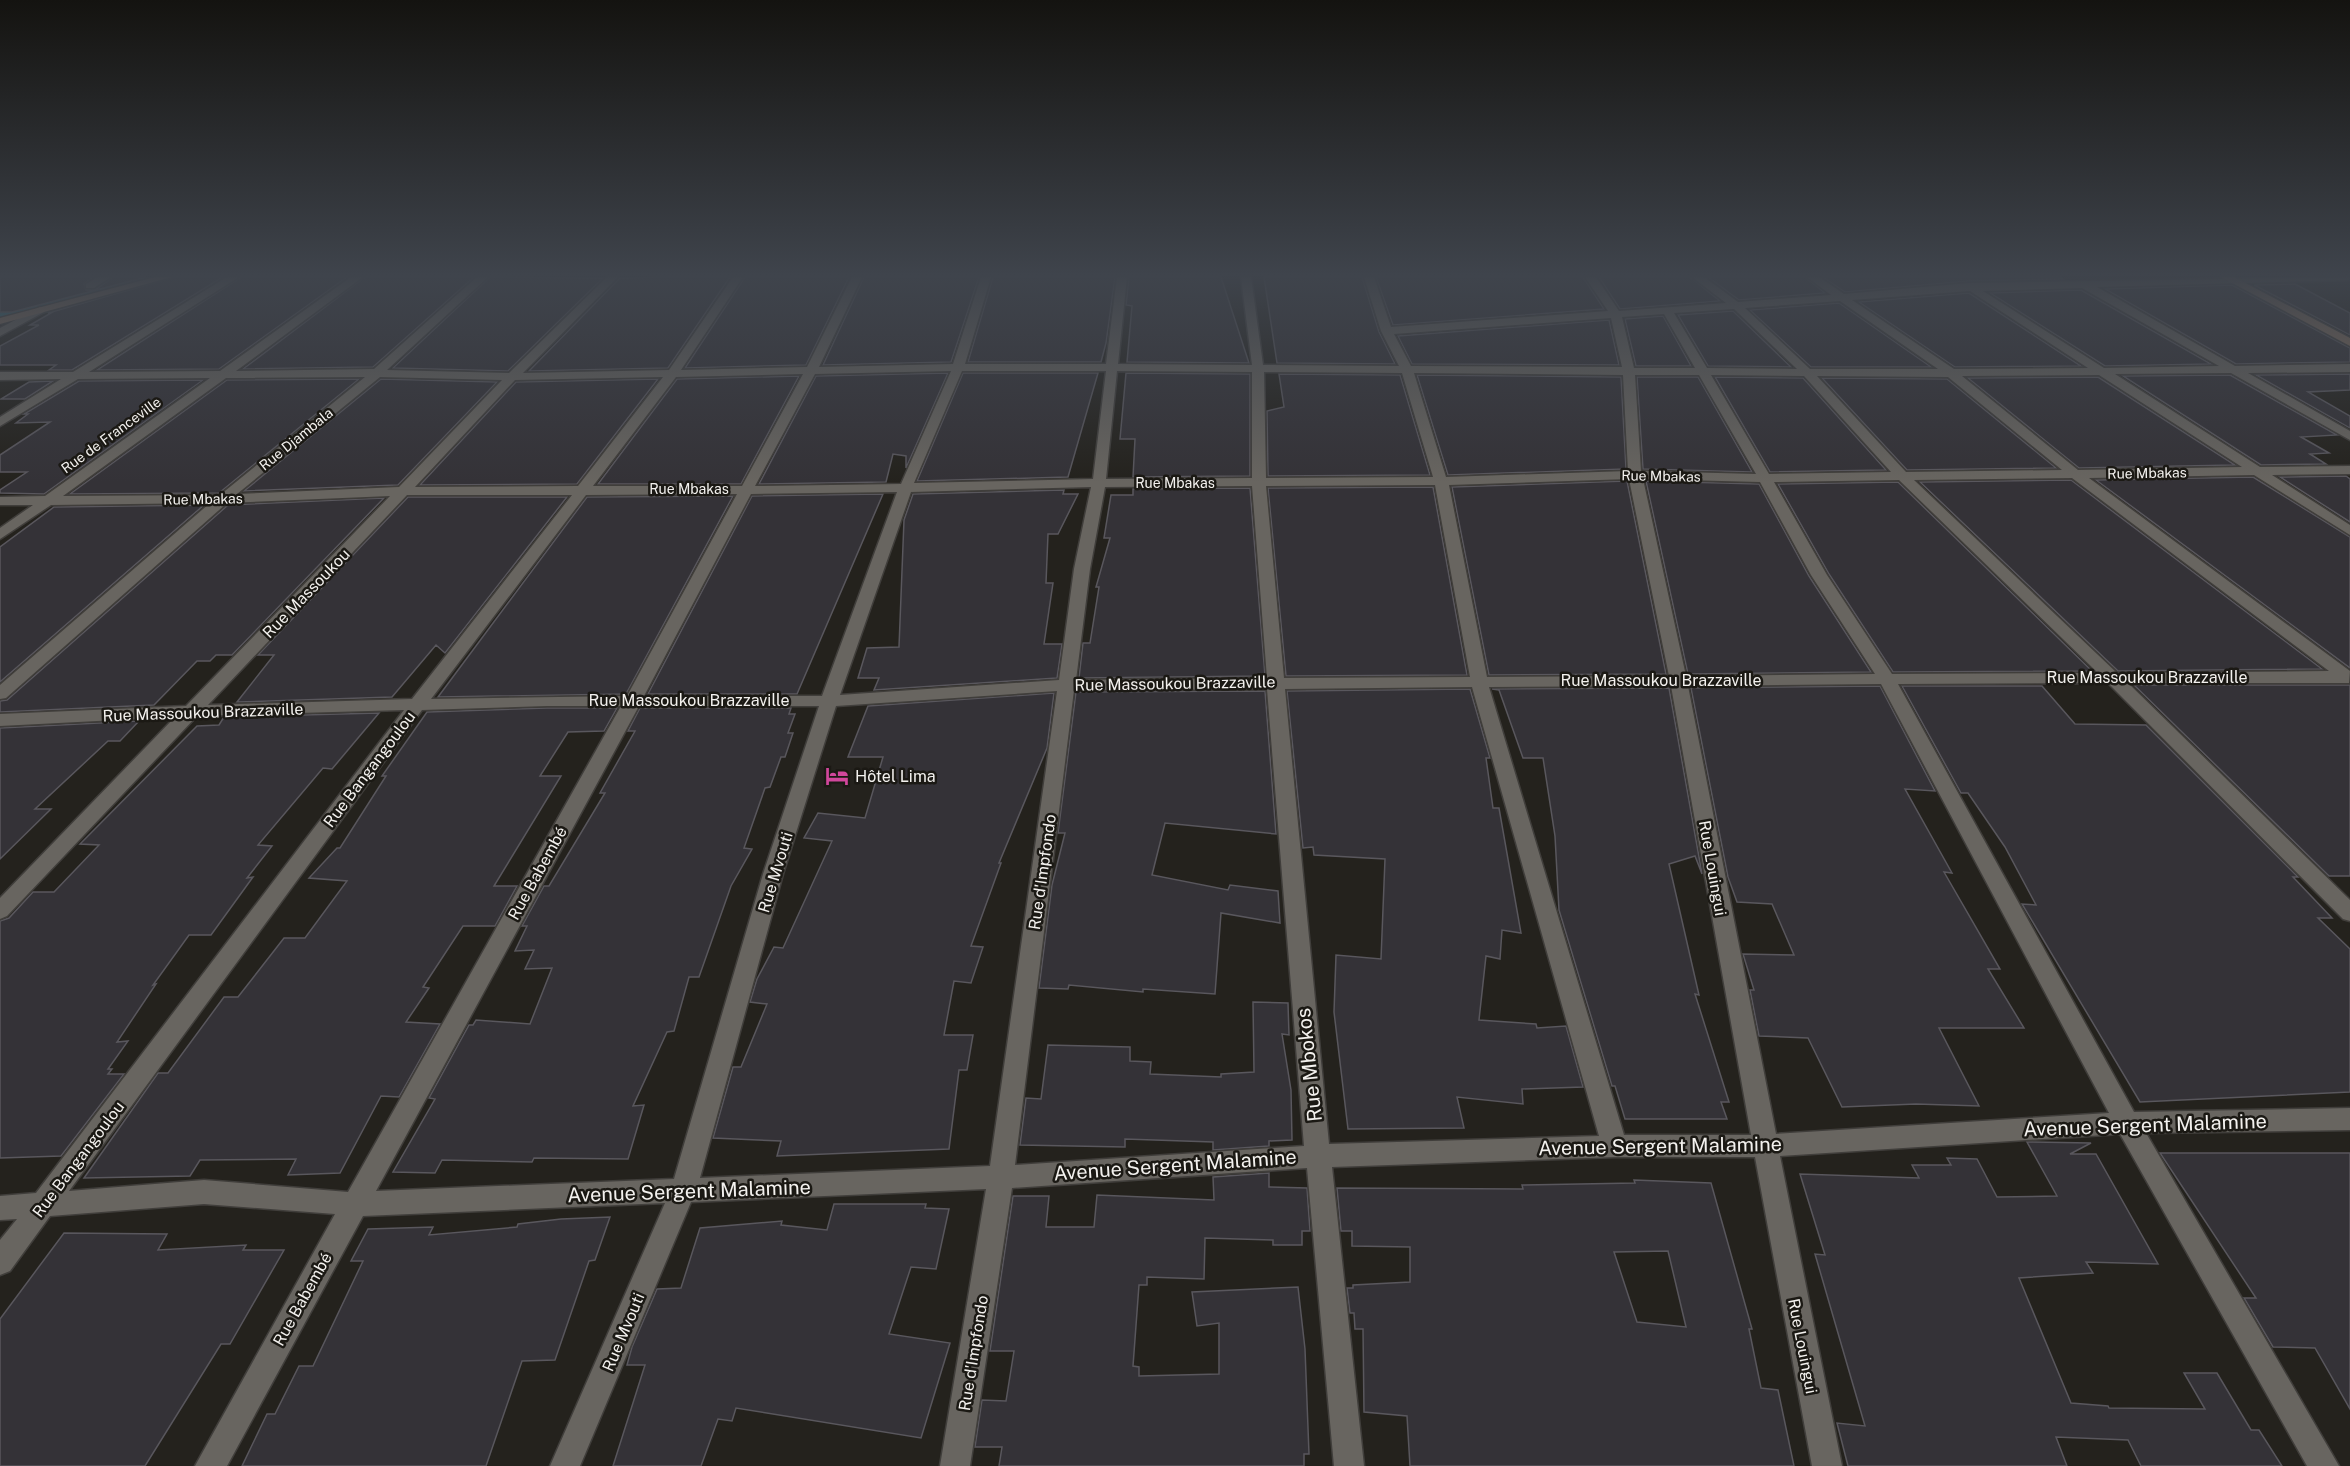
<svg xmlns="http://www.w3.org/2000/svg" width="2350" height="1466" font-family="'Public Sans',sans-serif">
	<rect width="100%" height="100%" fill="#24221d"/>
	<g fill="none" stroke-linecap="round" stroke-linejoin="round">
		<path fill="#2d707f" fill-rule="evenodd" d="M111,277H163L159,283L0,325V305Z"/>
	</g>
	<path fill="#343237" stroke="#59575d" stroke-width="1.5" fill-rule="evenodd" d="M0,277H93L84,284L86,290H95L113,277H146L12,312H0Z
		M174,277H223L72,370H49L56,365H0V346L39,325H30L51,313H48Z
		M241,277H347L219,369L97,370Z
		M365,277H474L373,367L243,369Z
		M490,277L603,278L508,371L393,368Z
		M670,277H730L668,368L529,371L620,278Z
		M745,277H849L806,365L685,368Z
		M864,277H979L951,362L823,365Z
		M993,277H1115L1106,343L1101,362H968Z
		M1129,277H1221L1249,363L1127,362L1132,306L1126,305Z
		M1264,277H1362L1379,332L1395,364L1277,363Z
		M1376,277H1583L1604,309L1393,325Z
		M1599,277H1690L1720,301L1620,309Z
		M1708,277H1805L1825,293L1739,300Z
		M1823,277H2060L2063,279L1969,281L1845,292Z
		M2295,284L2350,313V335L2254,285Z
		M2232,285L2350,348V362L2236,364L2105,289Z
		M2081,290L2211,364L2105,366L1990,293Z
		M1969,293L2081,366L1955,367L1859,302Z
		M1839,303L1931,367H1811L1750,310Z
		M1733,311L1791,367L1708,366L1678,315Z
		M1663,316L1691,366H1636L1625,319Z
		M1609,320L1619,365L1412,364L1398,336Z
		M948,373L906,468V456L893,454L886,482L759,484L816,376Z
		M963,373H1098L1068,477L917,481Z
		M1126,373L1250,374V476L1133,477L1135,439H1120Z
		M1279,374L1400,375L1430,475L1268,476L1267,411L1284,407Z
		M2350,374V390L2308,392L2350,416V428L2256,375Z
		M1417,375L1621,377L1626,469L1448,475Z
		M2230,375L2337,435L2301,437L2329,453L2310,454L2326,464L2261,465L2123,376Z
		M799,376L741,484H598L677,379Z
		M1637,377H1698L1752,472L1643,469Z
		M1715,377L1803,378L1886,470L1770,472Z
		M2098,377L2235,465L2079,468L1968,378Z
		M1822,378L1947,379L2056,468L1907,470Z
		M359,379L219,493L70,494L227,380Z
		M381,379L497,382L398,485L244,491Z
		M658,379L577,484L420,485L516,382Z
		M203,380L44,494L0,493V490L27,472H0V455L50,422L16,423L28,414H24L79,381Z
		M53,381L25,399H1L29,382Z
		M2346,476L2350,479V522L2280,477Z
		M2253,477L2350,537V668L2096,480Z
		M2071,480L2322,669L2118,671L1920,482Z
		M1627,481L1666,674L1489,675L1452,487Z
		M1646,481L1759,484L1809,576L1871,672L1688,674Z
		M1898,482L2092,671L1893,672L1829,574L1778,484Z
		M1433,487L1467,675L1286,676L1268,488Z
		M1250,488L1265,676L1079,678L1083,643H1090L1099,587H1096L1110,538H1104L1111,495H1133V489Z
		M1064,490L1063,494H1078L1058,534H1048L1046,583H1053L1044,644H1062L1057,678L874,690L879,678H858L867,648L899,647L904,520L913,494Z
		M883,494L797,694H648L752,496Z
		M733,496L626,694L438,697L587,497Z
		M408,497H567L445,653L436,645L392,697L237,702L274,655H258Z
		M384,498L232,655H216L210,661H197L154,705L0,712V701L7,700L228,505Z
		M204,505L0,682V547L54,507Z
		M2134,685H2350V876H2329Z
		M1880,686L1935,791L1905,789L1952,873L1944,872L2000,969H1988L2024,1028H1939L1979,1106L1916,1104L1842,1107L1808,1038L1759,1036L1750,990H1754L1743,954L1794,955L1772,904L1737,902L1728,877L1691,688Z
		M1902,686H2042L2075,724L2146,725L2298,877H2293L2332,918H2318L2350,949V1092L2140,1102L2022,904L2036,905L2005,847L1968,793H1961Z
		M1669,688L1702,874L1695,856L1669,864L1699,995L1695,994L1729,1102H1721L1727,1119H1625L1615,1086H1612L1559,910L1555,836L1543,758H1523L1499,690L1492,689Z
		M1470,689L1490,758H1486L1493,808H1499L1521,933L1502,930L1500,959L1486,956L1479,1020L1536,1024L1537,1028L1566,1026L1583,1087L1522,1089L1523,1104L1457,1097L1464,1128L1348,1129L1334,1012L1336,955L1381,959L1385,859L1314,855L1313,847L1303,848L1287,691Z
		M1265,691L1276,834L1165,823L1152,875L1228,890L1230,885L1278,891L1280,923L1221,913L1215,994L1143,989V992L1069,985L1068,989L1039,988L1052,885L1065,833H1058L1076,692Z
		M1054,693L1047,748L999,863H1001L971,946L983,947L971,983L954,981L944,1035H973L967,1070H959L949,1149L777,1156L781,1141L713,1138L733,1067H741L767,1004L750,1002L757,979L774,947L783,948L832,841L804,838L818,813L865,818L883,757H848L868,706Z
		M547,708H617L604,731L568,732L540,776H561L494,886H517L495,926H463L423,987L429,988L406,1022L440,1024L399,1097L381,1096L340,1173L288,1175L296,1159L200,1160L190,1176L84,1178L158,1073H168L224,997H238L284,938H305L347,881L309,878L337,848H340L386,776H382L427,712Z
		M640,708H791L789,714H795L788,733H793L785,757H781L770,787L765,788L744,848L752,849L731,886L699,977H689L674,1031L667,1032L633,1106L644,1105L628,1159L534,1158L532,1162L442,1160L435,1173L393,1172L435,1099L429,1098L469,1025H473L476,1020L530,1024L552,968L525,969L534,950L515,951L527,926H522L544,886H549L605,793H600L635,731H628Z
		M379,713L332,769L323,768L258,845L272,846L247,878L253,877L211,935H189L153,985L156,984L117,1042L128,1041L108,1069H112L108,1074H124L61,1156L0,1158V921L9,918L33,892H54L99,845L80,844L197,726L219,725L224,717Z
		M139,721L120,741H108L35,809H51L0,859V728Z
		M1253,1002L1288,1003L1289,1035L1282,1034L1291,1090L1292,1140L1269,1141V1146L1213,1150V1142L1125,1139V1147L1020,1145L1026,1098L1041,1099L1048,1045L1130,1047V1061L1151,1062L1150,1074L1221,1077V1074L1254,1072Z
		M2027,1142L2091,1143L2070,1154H2096L2158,1264L2086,1262L2093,1273L2019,1278L2071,1403L2108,1406L2109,1408L2205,1409L2184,1373H2217L2251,1430H2259L2282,1466H2141L2128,1440L2056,1437L2067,1466H1848L1837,1423L1865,1426L1815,1254L1825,1255L1800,1174L1919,1178L1912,1165H1951L1947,1158L1977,1159L1997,1197L2057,1196Z
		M2160,1153H2350V1409L2315,1348L2273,1347L2244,1298H2256Z
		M1269,1173V1187L1307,1188L1310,1231H1302V1245H1273V1240L1205,1238L1204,1279L1147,1277V1285H1139L1133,1366L1139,1367V1376L1219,1374V1323L1197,1326L1192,1292L1298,1287L1305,1349L1309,1454H1304V1466H999L1002,1447H975L982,1400L1006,1401L1014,1351H990L1013,1196H1049L1046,1227H1094L1097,1195L1214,1200L1213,1177Z
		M1634,1180L1711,1183L1752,1329H1749L1761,1388L1778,1390L1794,1466H1410L1407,1416L1364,1412L1363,1329H1355L1354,1313H1350L1347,1288H1353V1285L1410,1282V1247L1352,1246V1231H1341L1337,1188L1523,1189L1522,1185L1635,1183ZM1668,1251L1686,1327L1637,1322L1614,1252Z
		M834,1204H926L925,1208L949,1209L936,1269L911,1267L889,1334L950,1343L921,1438L736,1408L732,1421L718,1419L701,1466H613L645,1365H627L632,1347L657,1289L681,1288L700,1228L782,1221L781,1225L827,1230Z
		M610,1217L595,1260L589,1261L555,1360L522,1361L486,1466H242L267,1414H275L299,1366H313L363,1261H351L368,1229L433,1227L429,1235L517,1227L518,1224L561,1219Z
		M64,1233L167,1234L158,1250L246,1245L243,1250H284L230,1344H221L145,1466H0V1319Z"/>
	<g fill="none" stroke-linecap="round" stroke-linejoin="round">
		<g stroke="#403e3b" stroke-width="3">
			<path id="minor" d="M98,277H111L94,288H86V284Z
				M227,277H239L89,372L220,371L351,277H363L236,371L374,369L477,277H488L387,370L509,373L607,277H618L523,373L669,370L733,277H743L681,370L807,367L852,277H862L819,367L953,364L981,277H991L965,364H1106L1117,277H1127L1118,364L1252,365L1241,277H1251L1263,365L1399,366L1381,331L1364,277H1374L1391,327L1608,311L1585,277H1596L1619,311L1726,303L1692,277H1704L1738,302L1831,295L1807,277H1819L1844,294L1969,283L2350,277L2349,280L2097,287L2235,366L2350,364V372L2248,373L2350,431V440L2231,373L2115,374L2260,467L2350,466V474L2272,475L2350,525V535L2254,475L2089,478L2350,671L2349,683H2128L2350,900V921L2343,919L2108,683L1898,684L2134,1112L2350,1108V1130L2146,1133L2339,1466H2307L2120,1134L1780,1156L1842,1466H1812L1755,1157H1615L1332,1167L1364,1466H1334L1307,1168L1012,1188L970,1466H940L986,1189L691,1202L580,1466H550L665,1203L363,1216L227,1466H195L335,1214L204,1204L50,1216L10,1271L0,1275V1240L17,1219L0,1220V1196L36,1193L404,710L197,716L7,916L0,919V898L175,717L0,726V714L186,706L390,496L227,503L6,698L0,699V685L210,503L51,505L0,539V528L33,505H0V497L45,496L210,378L78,379L0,426V417L61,379L0,380V372H73ZM2082,288L2219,366L2104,368L1983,291ZM1970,291L2088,368L1954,369L1852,300ZM1840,301L1938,369H1810L1745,308ZM1733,309H1734L1797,369L1707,368L1674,313ZM1664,314L1695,368H1634L1622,317ZM1611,318L1622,367L1411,366L1394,334ZM951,371L901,484L755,486L815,374ZM962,371H1106L1093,479L914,483ZM1117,371L1252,372V478L1106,479ZM1264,372L1402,373L1433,477L1266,478ZM1414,373L1623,375L1628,471L1446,477ZM803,374L742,486H593L676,377ZM1635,375H1699L1756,474L1641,471ZM1711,375L1804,376L1891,472L1769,474ZM2099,375L2242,467L2078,470L1962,376ZM1817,376L1948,377L2062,470L1906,472ZM365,377L220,495L63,496L226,378ZM380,377L502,380L399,487L237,494ZM663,377L578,486L415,487L515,380ZM2072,478L2329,671L2117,673L1914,480ZM1629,479L1669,676L1487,677L1449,485ZM1643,479L1760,482L1811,575L1875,674L1686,676ZM1899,480L2098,673L1892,674L1827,575L1774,482ZM1435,485L1470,677L1284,678L1266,486ZM1252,486L1267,678L1076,680L1090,569L1105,487ZM1091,487L1074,569L1059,680L840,695L911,492ZM897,492L822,696H644L751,494ZM737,494L627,696L431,699L586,495ZM407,495H572L412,699L208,705ZM1881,684L2109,1113L1776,1134L1688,686ZM1671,686L1751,1135H1624L1489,687ZM1472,687L1599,1136L1329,1144L1285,689ZM1267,689L1304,1146L1015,1165L1074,690ZM1057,691L990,1166L700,1178L783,874L836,706ZM547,706H621L348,1192L204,1180L69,1191L422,710ZM639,706H819L763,874L674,1179L376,1191Z
				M40,307L45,310L44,312L0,336V328Z"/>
		</g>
		<g stroke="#403e3b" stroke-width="3">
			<path id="secondary" d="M155,277H172L0,324V318Z
				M2221,277H2234L2350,338V346Z"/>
		</g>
		<use href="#minor" fill="#686560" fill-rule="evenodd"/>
		<use href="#secondary" fill="#897361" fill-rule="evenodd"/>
	</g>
	<linearGradient id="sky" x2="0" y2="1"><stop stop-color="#141310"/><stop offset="0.57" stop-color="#3f444c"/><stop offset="1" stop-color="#3f444c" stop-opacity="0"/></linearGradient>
	<rect width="2350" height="482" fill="url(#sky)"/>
	<defs>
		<g id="hotel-bare" transform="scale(1.8)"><path d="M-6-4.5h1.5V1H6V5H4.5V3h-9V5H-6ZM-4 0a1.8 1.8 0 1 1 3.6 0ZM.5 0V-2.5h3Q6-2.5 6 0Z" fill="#d1479c" stroke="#1b1914" stroke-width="2.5" paint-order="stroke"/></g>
	</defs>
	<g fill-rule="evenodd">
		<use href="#hotel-bare" x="837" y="776"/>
	</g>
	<g text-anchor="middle" stroke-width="5" stroke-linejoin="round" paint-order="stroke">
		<g font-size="14" fill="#f3f1ee" stroke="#1b1914">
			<text transform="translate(111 435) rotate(-36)" y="5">Rue de Franceville</text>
			<text transform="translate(296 439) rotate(-39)" y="5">Rue Djambala</text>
			<text transform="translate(2147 473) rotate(-1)" y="5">Rue Mbakas</text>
			<text transform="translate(1661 476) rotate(1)" y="5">Rue Mbakas</text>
			<text x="1175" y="488">Rue Mbakas</text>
			<text x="689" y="494">Rue Mbakas</text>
			<text transform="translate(203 499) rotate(-1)" y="5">Rue Mbakas</text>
		</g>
		<g font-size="16" fill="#f3f1ee" stroke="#1b1914">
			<text transform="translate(306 593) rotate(-46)" y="6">Rue Massoukou</text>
			<text x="2147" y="683">Rue Massoukou Brazzaville</text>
			<text x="1661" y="686">Rue Massoukou Brazzaville</text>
			<text transform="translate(1175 683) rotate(-1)" y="6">Rue Massoukou Brazzaville</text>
			<text x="689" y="706">Rue Massoukou Brazzaville</text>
			<text transform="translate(203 712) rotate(-2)" y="6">Rue Massoukou Brazzaville</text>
			<text transform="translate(369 769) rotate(-53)" y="6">Rue Bangangoulou</text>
			<text transform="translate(1713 868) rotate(80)" y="6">Rue Louingui</text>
			<text transform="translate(775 872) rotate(-73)" y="6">Rue Mvouti</text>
			<text transform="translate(1042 872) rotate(-82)" y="6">Rue d'Impfondo</text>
			<text transform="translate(537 873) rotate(-61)" y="6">Rue Babembé</text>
			<text transform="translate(78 1159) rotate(-53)" y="6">Rue Bangangoulou</text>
			<text transform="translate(302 1299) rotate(-61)" y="6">Rue Babembé</text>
			<text transform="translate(623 1332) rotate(-67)" y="6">Rue Mvouti</text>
			<text transform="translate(1803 1346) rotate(79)" y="6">Rue Louingui</text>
			<text transform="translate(973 1353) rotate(-81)" y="6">Rue d'Impfondo</text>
		</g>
		<g font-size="16" fill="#f3f1ee" stroke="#1b1914" text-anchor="start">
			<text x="855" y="782">Hôtel Lima</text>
		</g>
		<g font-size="20" fill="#f3f1ee" stroke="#1b1914">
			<text transform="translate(1309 1065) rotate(-96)" y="7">Rue Mbokos</text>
			<text transform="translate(2145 1125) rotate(-2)" y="7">Avenue Sergent Malamine</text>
			<text transform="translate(1660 1146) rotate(-1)" y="7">Avenue Sergent Malamine</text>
			<text transform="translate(1175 1165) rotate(-4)" y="7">Avenue Sergent Malamine</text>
			<text transform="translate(689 1191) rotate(-2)" y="7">Avenue Sergent Malamine</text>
		</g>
	</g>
</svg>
